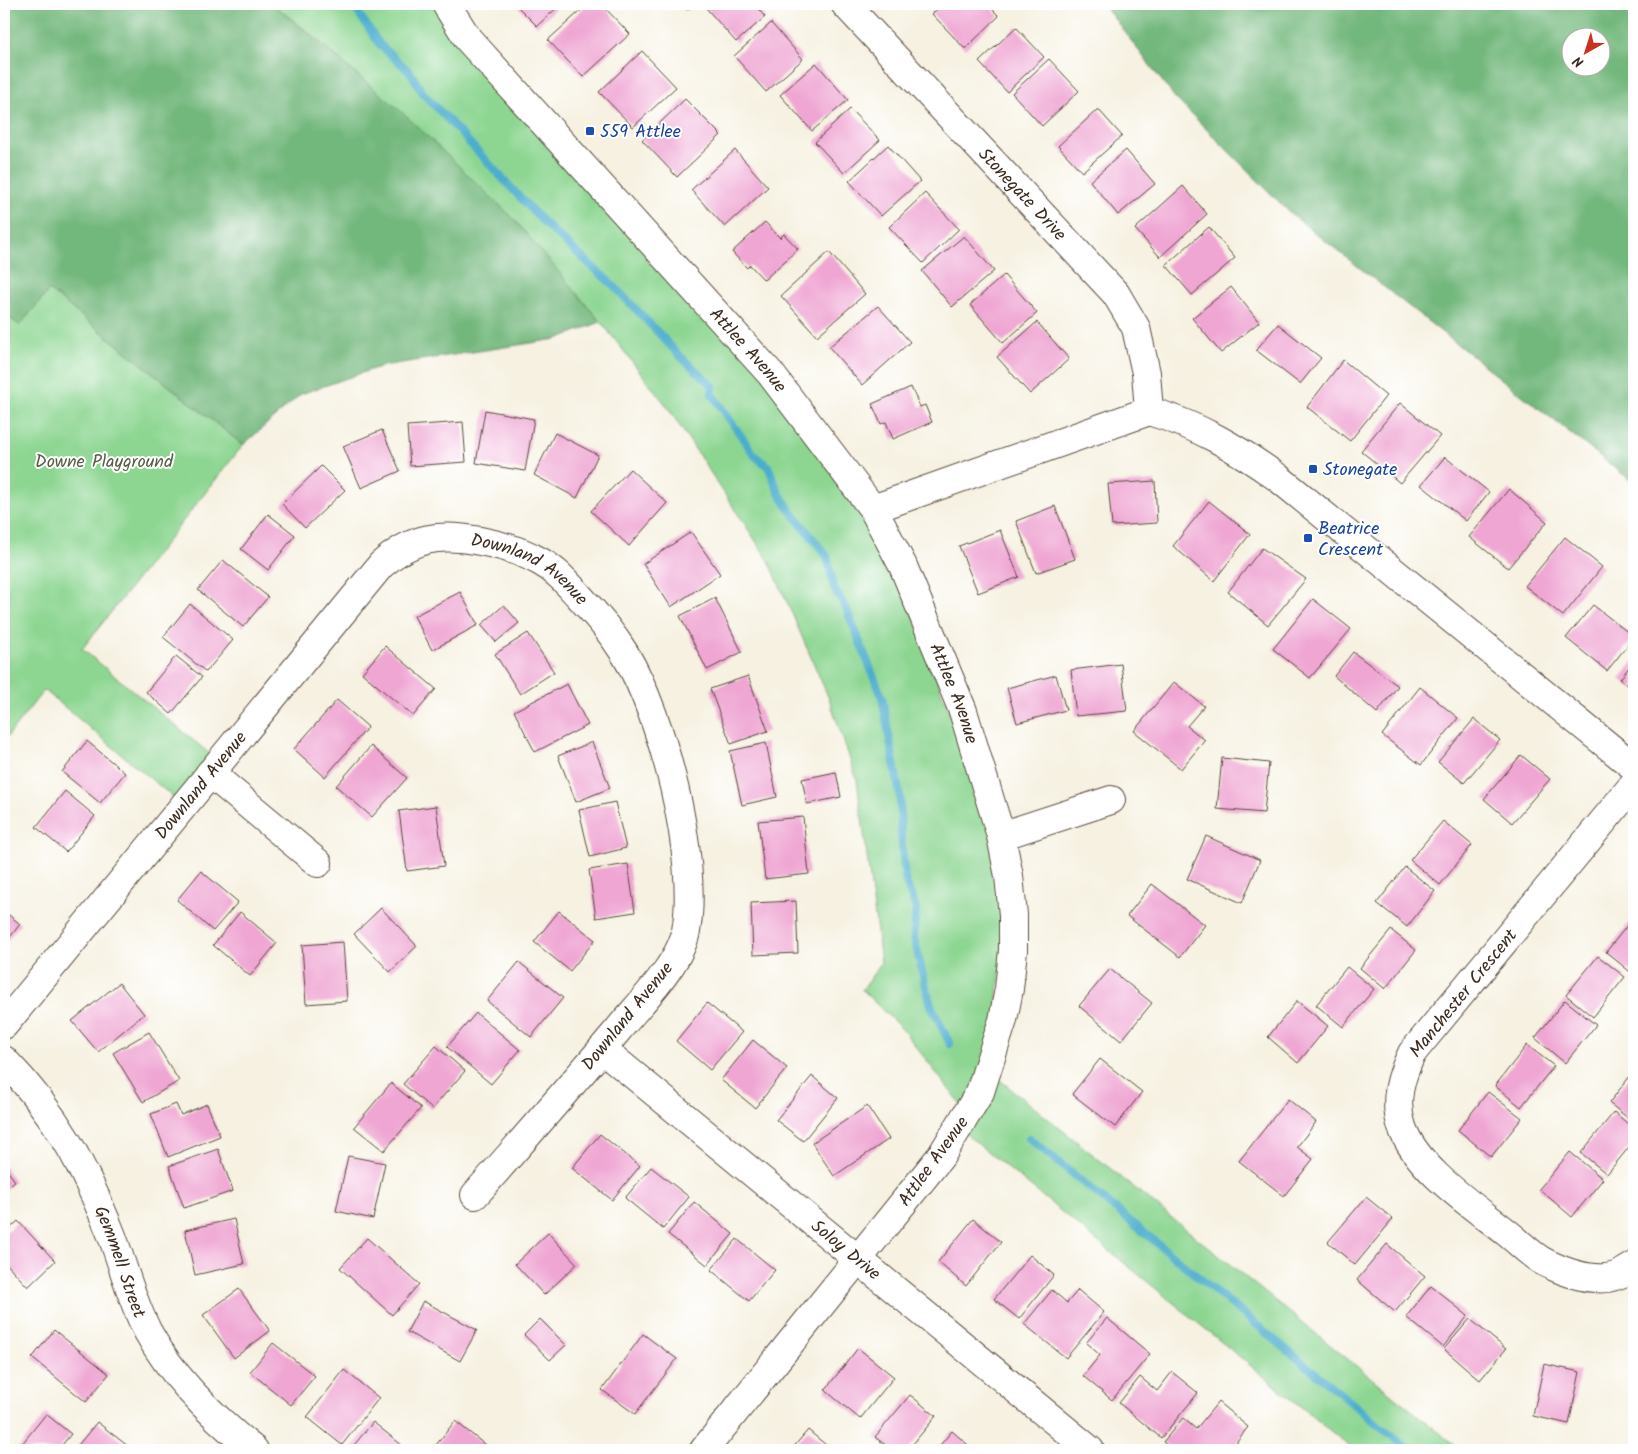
<svg xmlns="http://www.w3.org/2000/svg" width="1638" height="1454" font-family="Kalam,sans-serif">
	<rect width="100%" height="100%" fill="#fff"/>
	<filter id="ink" filterUnits="userSpaceOnUse"><feTurbulence type="fractalNoise" baseFrequency=".02" numOctaves="2"/><feDisplacementMap in="SourceGraphic" scale="10" xChannelSelector="R" yChannelSelector="G"/><feConvolveMatrix kernelMatrix="1 2 1 2 8 2 1 2 1" color-interpolation-filters="sRGB"/></filter>
	<filter id="wash" filterUnits="userSpaceOnUse"><feTurbulence type="fractalNoise" baseFrequency=".0096" numOctaves="4" result="noise"/><feDisplacementMap in="SourceGraphic" scale="20" xChannelSelector="R" yChannelSelector="G"/><feGaussianBlur stdDeviation="1.12" result="paint"/><feColorMatrix in="noise" values="0 0 0 0 0 0 0 0 0 0 0 0 0 0 0 0 0 1.4 0 .05"/><feComposite in="paint" operator="in"/></filter>
	<g filter="url(#wash)">
		<rect width="100%" height="100%" fill="#f6f1e1"/>
		<path fill="#8dd692" stroke="#648058" d="M273,4H449L873,507L1010,877L990,1072L1461,1450H1354L961,1130L969,1115L903,1030L862,990L881,963L857,780L830,701L769,561L666,405L601,322L330,50Z
			M49,290L243,445L82,649L221,763L185,807L44,690L4,741V315L20,325Z"/>
		<path fill="#72b77c" stroke="#56704d" fill-rule="evenodd" d="M4,4H273L403,113L513,218L601,322L557,339L382,366L301,394L243,445L49,290L20,325L4,315Z
			M1103,4H1634V483L1291,214L1175,98ZM1570,38H1600V68H1570Z"/>
		<g fill="none" stroke-linecap="round" stroke-linejoin="round">
			<path stroke="#4eadcd" stroke-width="8" d="M355,8L380,45L411,73L422,92L545,224L614,286L680,356L713,386L712,394L755,456L768,466L779,493L790,510L827,556L834,588L846,608L882,697L900,796L901,835L905,879L916,908L914,937L921,968L931,1005L950,1044
				M1029,1138L1409,1450"/>
		</g>
		<g id="blocks">
			<path fill="#efa6d3" d="M515,4H561L537,26Z
				M588,4H601L630,34L583,77L548,40Z
				M681,4H695L687,10Z
				M710,4H754L765,17L736,42L706,8Z
				M943,4H987L999,16L965,49L932,14Z
				M771,23L803,59L766,92L734,56Z
				M1016,27L1044,57L1007,92L979,62Z
				M642,51L676,87L633,127L599,92Z
				M1049,59L1079,91L1042,126L1012,93Z
				M816,63L848,100L812,131L780,95Z
				M685,99L721,135L677,177L642,140Z
				M850,109L880,140L844,173L815,142Z
				M1098,109L1122,136L1082,172L1058,146Z
				M888,145L920,181L881,216L849,181Z
				M735,150L768,187L725,227L691,190Z
				M1126,150L1155,184L1118,215L1090,181Z
				M1183,186L1207,214L1160,257L1135,229Z
				M925,193L959,229L923,263L889,227Z
				M765,222L780,238L784,234L798,249L764,280L750,265L747,268L732,252Z
				M1209,227L1235,258L1192,295L1166,265Z
				M964,236L994,271L952,307L922,271Z
				M829,252L865,294L817,336L781,296Z
				M1004,275L1037,313L1003,343L970,305Z
				M1231,287L1259,322L1221,353L1192,318Z
				M878,306L910,342L862,385L829,347Z
				M1037,322L1069,359L1030,394L997,357Z
				M1278,324L1321,358L1300,384L1256,350Z
				M1343,360L1386,396L1350,441L1307,407Z
				M911,387L920,407L925,405L932,422L893,439L886,422L881,424L872,404Z
				M1400,403L1440,436L1400,483L1361,451Z
				M485,410L534,419L525,471L476,463Z
				M463,422L466,462L410,466L407,426Z
				M382,430L400,471L361,488L343,446Z
				M555,433L598,455L577,498L534,475Z
				M1445,457L1489,492L1466,521L1421,485Z
				M321,466L345,490L305,528L282,504Z
				M630,469L667,503L629,546L591,511Z
				M1155,481L1157,523L1112,526L1108,484Z
				M1509,489L1547,522L1508,568L1469,537Z
				M1209,501L1250,534L1214,581L1173,546Z
				M1055,506L1075,559L1036,573L1016,521Z
				M268,514L295,535L268,570L241,549Z
				M1000,530L1019,577L978,593L959,546Z
				M691,532L720,574L671,607L643,564Z
				M1565,537L1602,567L1563,616L1525,586Z
				M1262,548L1306,579L1268,625L1228,592Z
				M223,560L268,597L243,627L198,590Z
				M460,592L478,625L432,650L414,616Z
				M715,598L742,652L707,670L680,616Z
				M1313,599L1351,629L1310,678L1273,649Z
				M190,604L233,640L206,672L163,637Z
				M504,605L519,623L496,642L481,625Z
				M1593,605L1634,637L1607,671L1566,638Z
				M528,633L554,672L520,694L495,654Z
				M385,646L436,689L413,716L362,673Z
				M1353,652L1398,686L1377,713L1334,676Z
				M176,656L202,677L171,714L146,692Z
				M1634,661V690L1620,679Z
				M1121,664L1127,711L1076,716L1071,670Z
				M1056,675L1066,710L1017,723L1007,688Z
				M748,676L768,731L731,744L710,689Z
				M1174,682L1204,706L1187,726L1205,740L1181,769L1134,731Z
				M567,684L588,725L535,752L514,711Z
				M1420,687L1458,718L1421,765L1382,735Z
				M337,700L368,727L325,777L294,749Z
				M1474,719L1500,740L1464,783L1438,762Z
				M87,741L125,773L100,803L62,772Z
				M592,742L610,788L576,802L558,756Z
				M766,743L777,797L742,805L730,751Z
				M371,746L407,778L372,817L336,786Z
				M1521,755L1550,779L1512,823L1484,799Z
				M1222,758L1269,763L1264,813L1217,809Z
				M836,772L841,797L807,804L802,779Z
				M65,791L95,816L66,852L36,827Z
				M615,802L626,848L590,857L579,810Z
				M436,806L444,866L407,871L399,811Z
				M803,817L809,874L765,879L758,821Z
				M1443,821L1472,845L1440,885L1410,860Z
				M1206,836L1260,860L1242,903L1187,879Z
				M628,864L635,912L596,918L589,870Z
				M1405,867L1435,891L1407,927L1377,903Z
				M201,871L238,902L213,931L177,900Z
				M1152,884L1205,925L1180,957L1127,916Z
				M796,901L798,953L753,955L751,903Z
				M381,908L417,946L390,972L354,934Z
				M4,911L20,924L4,945Z
				M559,911L595,940L570,971L534,942Z
				M240,912L277,943L250,976L213,945Z
				M1634,917V975L1606,952Z
				M1391,930L1416,950L1385,989L1360,968Z
				M343,942L347,1001L306,1004L302,945Z
				M1598,956L1625,977L1593,1017L1566,995Z
				M519,962L563,998L531,1037L487,1001Z
				M1347,967L1374,989L1343,1027L1316,1005Z
				M1110,969L1152,1003L1121,1041L1079,1006Z
				M119,983L144,1014L98,1052L72,1021Z
				M1565,1000L1596,1025L1565,1063L1535,1038Z
				M1297,1001L1328,1026L1298,1063L1268,1037Z
				M707,1003L742,1032L710,1070L676,1041Z
				M476,1013L520,1050L491,1084L447,1047Z
				M149,1032L179,1081L143,1102L113,1053Z
				M753,1040L787,1068L755,1108L721,1080Z
				M1527,1045L1554,1066L1521,1107L1495,1086Z
				M436,1046L465,1071L432,1109L403,1084Z
				M1100,1059L1142,1092L1115,1127L1072,1094Z
				M1634,1071V1123L1609,1103Z
				M812,1076L838,1098L803,1141L776,1120Z
				M391,1083L421,1108L384,1151L354,1127Z
				M1488,1092L1522,1118L1491,1157L1458,1130Z
				M1288,1099L1316,1122L1297,1147L1313,1159L1284,1196L1239,1161Z
				M176,1104L181,1115L207,1104L220,1136L168,1157L151,1114Z
				M867,1106L889,1139L834,1176L812,1143Z
				M1614,1112L1634,1129V1141L1607,1174L1581,1153Z
				M600,1134L640,1166L612,1200L572,1168Z
				M218,1149L233,1191L184,1208L169,1166Z
				M1570,1152L1603,1179L1572,1217L1539,1189Z
				M348,1156L385,1163L373,1219L336,1211Z
				M4,1166L15,1181L4,1190Z
				M651,1167L689,1197L663,1229L625,1198Z
				M1366,1197L1393,1219L1355,1265L1328,1242Z
				M694,1202L733,1234L707,1265L668,1234Z
				M234,1219L244,1264L195,1275L185,1230Z
				M973,1219L1001,1242L966,1286L938,1262Z
				M18,1221L55,1261L28,1287L4,1261V1234Z
				M548,1233L577,1264L544,1295L515,1264Z
				M367,1238L419,1284L392,1315L340,1268Z
				M737,1239L775,1270L749,1301L711,1270Z
				M1387,1244L1425,1276L1395,1312L1357,1280Z
				M1030,1255L1054,1275L1019,1319L994,1299Z
				M1431,1286L1468,1316L1443,1347L1406,1317Z
				M239,1289L270,1331L234,1358L203,1315Z
				M1052,1290L1067,1303L1078,1290L1104,1312L1066,1358L1024,1324Z
				M423,1301L477,1330L460,1361L407,1332Z
				M1107,1318L1150,1354L1112,1400L1083,1376L1100,1355L1086,1343Z
				M540,1319L566,1345L550,1360L524,1335Z
				M1470,1319L1506,1349L1480,1380L1444,1349Z
				M54,1330L109,1374L86,1402L32,1358Z
				M643,1334L677,1359L635,1414L602,1390Z
				M273,1343L315,1376L291,1405L250,1372Z
				M858,1348L894,1377L860,1419L825,1390Z
				M1544,1364L1580,1372L1569,1424L1533,1416Z
				M344,1370L379,1398L342,1445L307,1417Z
				M1172,1372L1198,1393L1161,1438L1119,1403L1140,1377L1157,1391Z
				M910,1395L936,1416L908,1450H892L875,1437Z
				M1218,1402L1248,1427L1230,1450H1174L1163,1442L1183,1418L1196,1429Z
				M46,1414L71,1434L58,1450H17Z
				M455,1421L489,1448L487,1450H432Z
				M97,1422L133,1450H74Z
				M373,1422L408,1450H350Z
				M808,1430L832,1450H791Z
				M952,1431L974,1450H936Z"/>
		</g>
	</g>
	<g filter="url(#ink)">
		<use href="#blocks" fill-opacity="0" stroke="#57483b" stroke-width="1"/>
		<g fill="none" stroke-linecap="round" stroke-linejoin="round">
			<g stroke="#57483b" stroke-width="30">
				<g id="minor">
					<path id="s1" d="M446,4L468,39L770,373L873,509L903,566L963,711L1001,836L1009,876L1013,915V950L1009,989L1003,1020L980,1092L941,1156L704,1450"/>
					<path id="s2" d="M845,4L1116,294L1136,328L1146,373L1149,411"/>
					<path d="M873,509L1149,411C1199,426 1235,447 1277,477L1634,767"/>
					<path d="M210,773L318,863"/>
					<path d="M1634,784L1412,1053C1401,1076 1393,1101 1402,1127C1416,1168 1472,1205 1506,1232C1518,1241 1531,1255 1544,1262C1560,1270 1579,1277 1595,1278C1611,1280 1622,1274 1634,1266"/>
					<path d="M1001,836L1111,800"/>
					<path id="s3" d="M4,1025L381,565C412,537 440,533 480,541C501,545 522,551 541,562C556,570 567,583 579,596C596,614 612,633 625,654C663,717 699,859 686,931C680,964 639,1004 618,1030C571,1086 523,1140 475,1195"/>
					<path id="s4" d="M602,1049L1090,1450"/>
					<path id="s5" d="M4,1060C57,1114 84,1166 112,1236C124,1268 132,1302 148,1332C173,1378 214,1418 254,1450"/>
				</g>
			</g>
			<use href="#minor" stroke="#fff" stroke-width="28"/>
		</g>
	</g>
	<g fill="#1a4fb4" stroke="#fff" stroke-width="2">
		<rect x="585" y="126" width="10" height="10" rx="2.5"/>
		<rect x="1308" y="464" width="10" height="10" rx="2.5"/>
		<rect x="1303" y="533" width="10" height="10" rx="2.5"/>
	</g>
	<g text-anchor="middle" stroke-width="4" stroke-linejoin="round" paint-order="stroke">
		<g font-size="18" fill="#164399" stroke="#fff" text-anchor="start">
			<text x="600" y="137">559 Attlee</text>
			<text x="1323" y="475">Stonegate</text>
			<text x="1318" y="534">Beatrice<tspan x="1318" dy="21">Crescent</tspan></text>
		</g>
		<g font-size="18" fill="#3b2a1e" stroke="#fff">
			<text dy="6" stroke="none"><textPath href="#s2" startOffset="260">Stonegate Drive</textPath></text>
			<text dy="6" stroke="none"><textPath href="#s1" startOffset="460">Attlee Avenue</textPath></text>
			<text dy="6" stroke="none"><textPath href="#s3" startOffset="759">Downland Avenue</textPath></text>
			<text dy="6" stroke="none"><textPath href="#s1" startOffset="864">Attlee Avenue</textPath></text>
			<text dy="6" stroke="none"><textPath href="#s3" startOffset="310">Downland Avenue</textPath></text>
			<text transform="translate(1463 993) rotate(-51)" y="6">Manchester Crescent</text>
			<text transform="translate(627 1016) rotate(-51)" y="6">Downland Avenue</text>
			<text transform="translate(933 1161) rotate(-54)" y="6">Attlee Avenue</text>
			<text dy="6" stroke="none"><textPath href="#s4" startOffset="316">Soloy Drive</textPath></text>
			<text dy="6" stroke="none"><textPath href="#s5" startOffset="235">Gemmell Street</textPath></text>
		</g>
		<g font-size="18" fill="#545e41" stroke="#fff">
			<text x="104" y="467">Downe Playground</text>
		</g>
	</g>
	<rect width="1638" height="1454" fill="none" stroke="#fff" stroke-width="20"/>
	<g transform="translate(1586 52) rotate(219)"><circle r="24" fill="#ffffff" stroke="#b1aaa5"/>
	<path d="M0-4L9 19L0 12L-9 19Z" fill="#c8321e"/>
	<text y="-8" font-size="14" font-weight="bold" text-anchor="middle" fill="#3b2a1e">N</text>
	</g>
</svg>
